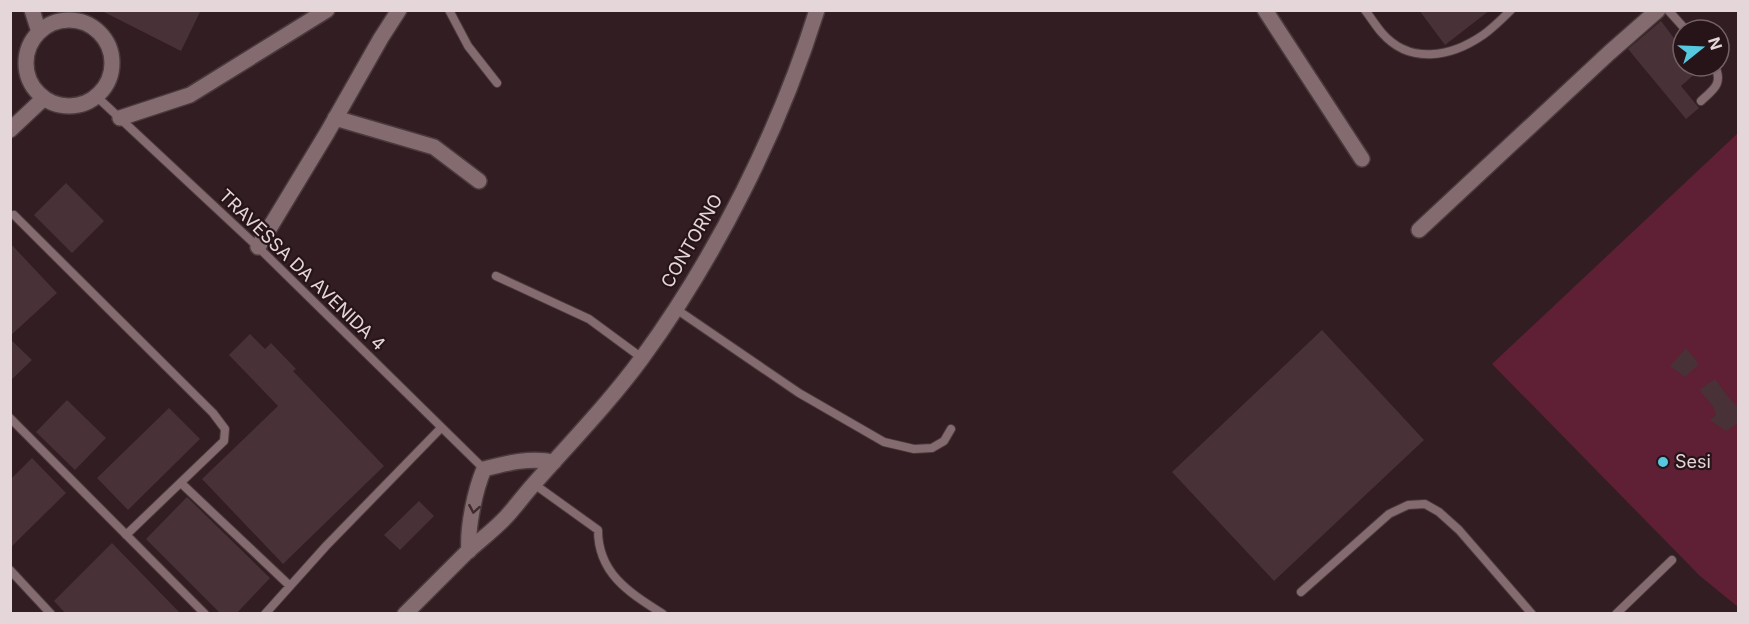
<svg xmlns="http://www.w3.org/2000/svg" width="1749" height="624" font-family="Inter,sans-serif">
	<rect width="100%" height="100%" fill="#321d22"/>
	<path fill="#5f1f34" d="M1738,133V607L1700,576L1492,364Z"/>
	<path fill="#483238" d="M100,10H201L181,51Z
		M1419,10H1490L1445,45Z
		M1661,21L1683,50V66H1704L1681,86L1699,108L1686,119L1628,49Z
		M66,183L104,221L72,253L34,215Z
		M10,243L57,293L10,336Z
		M1322,330L1424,440L1274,581L1172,472Z
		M250,334L265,349L271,343L296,369L293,371L384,466L283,564L202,479L278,406L229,355Z
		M10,339L32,360L10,381Z
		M1686,348L1699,364L1685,377L1670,366Z
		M1715,379L1729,398L1738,407V423L1726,431L1710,420L1716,415L1713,406L1699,390Z
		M67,400L106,438L75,470L36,432Z
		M169,408L200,439L128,510L97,478Z
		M32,458L66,493L10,548V480Z
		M187,497L270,578L236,614H221L146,539Z
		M419,501L434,516L400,550L384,535Z
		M112,543L181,614H66L54,601Z"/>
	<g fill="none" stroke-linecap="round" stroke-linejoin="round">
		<g stroke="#4a393d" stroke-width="10">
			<path id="lane" d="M449,10L468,46L497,83
				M1365,10C1371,18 1376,26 1382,33C1410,65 1451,57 1483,35C1493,28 1502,19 1511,10
				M1668,10L1686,30
				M96,96L258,247L484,469
				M1701,101C1714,89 1723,84 1715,66
				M14,215L213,413L225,429L224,441L126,535
				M496,276L589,319L642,358
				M676,309L799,393L884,442L914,449L932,448L944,441L951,429
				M10,418L205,614
				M181,483L290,586
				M534,484L598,530C598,574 630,593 663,614
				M10,570L51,614
				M1301,592L1389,514L1408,505L1425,504L1439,512L1459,530L1532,614
				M265,614L326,546L441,428
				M1616,614L1672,560"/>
		</g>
		<g stroke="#4a393d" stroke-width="18">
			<path id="street" d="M32,10L39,32
				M1265,10L1362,159
				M26 63a43 43 0 1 1 86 0a43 43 0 1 1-86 0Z
				M120,118L190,95L327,10
				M335,118L434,147L479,181
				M10,130L44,98
				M1419,230L1609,53L1658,10
				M258,247L327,133L381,38L399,10
				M469,551C467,528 475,490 484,469C507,463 530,457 554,462
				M405,614C426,593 446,573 466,553C480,540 494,530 507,516C516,506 524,495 533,485C570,443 609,403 642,358C716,257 780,129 817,10"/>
		</g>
		<use href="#lane" stroke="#846b70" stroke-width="8"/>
		<use href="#street" stroke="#846b70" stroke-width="15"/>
	</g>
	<defs><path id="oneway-chevron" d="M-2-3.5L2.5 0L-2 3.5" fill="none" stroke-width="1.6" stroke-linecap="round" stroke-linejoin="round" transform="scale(1.5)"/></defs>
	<use stroke="#3e2a2f" href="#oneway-chevron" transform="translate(474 509) rotate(100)"/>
	<circle fill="#56c9e1" stroke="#271419" stroke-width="2" cx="1663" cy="462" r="6"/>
	<g text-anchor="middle" stroke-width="4.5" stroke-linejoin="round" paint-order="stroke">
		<g font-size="18" fill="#e4d6d9" stroke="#271419">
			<text transform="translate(692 241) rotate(-60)" y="6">CONTORNO</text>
			<text transform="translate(302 270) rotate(44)" y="6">TRAVESSA DA AVENIDA 4</text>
		</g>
		<g font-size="18" fill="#e4d6d9" stroke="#271419" text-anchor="start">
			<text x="1675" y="468">Sesi</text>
		</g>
	</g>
	<rect width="1749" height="624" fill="none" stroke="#e4d6d9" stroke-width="24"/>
	<g transform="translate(1701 48) rotate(72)"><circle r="28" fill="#271419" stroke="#736266" stroke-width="1.5"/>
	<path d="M0-4.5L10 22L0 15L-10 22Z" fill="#56c9e1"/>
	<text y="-9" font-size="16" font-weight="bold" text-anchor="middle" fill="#e4d6d9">N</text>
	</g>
</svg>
